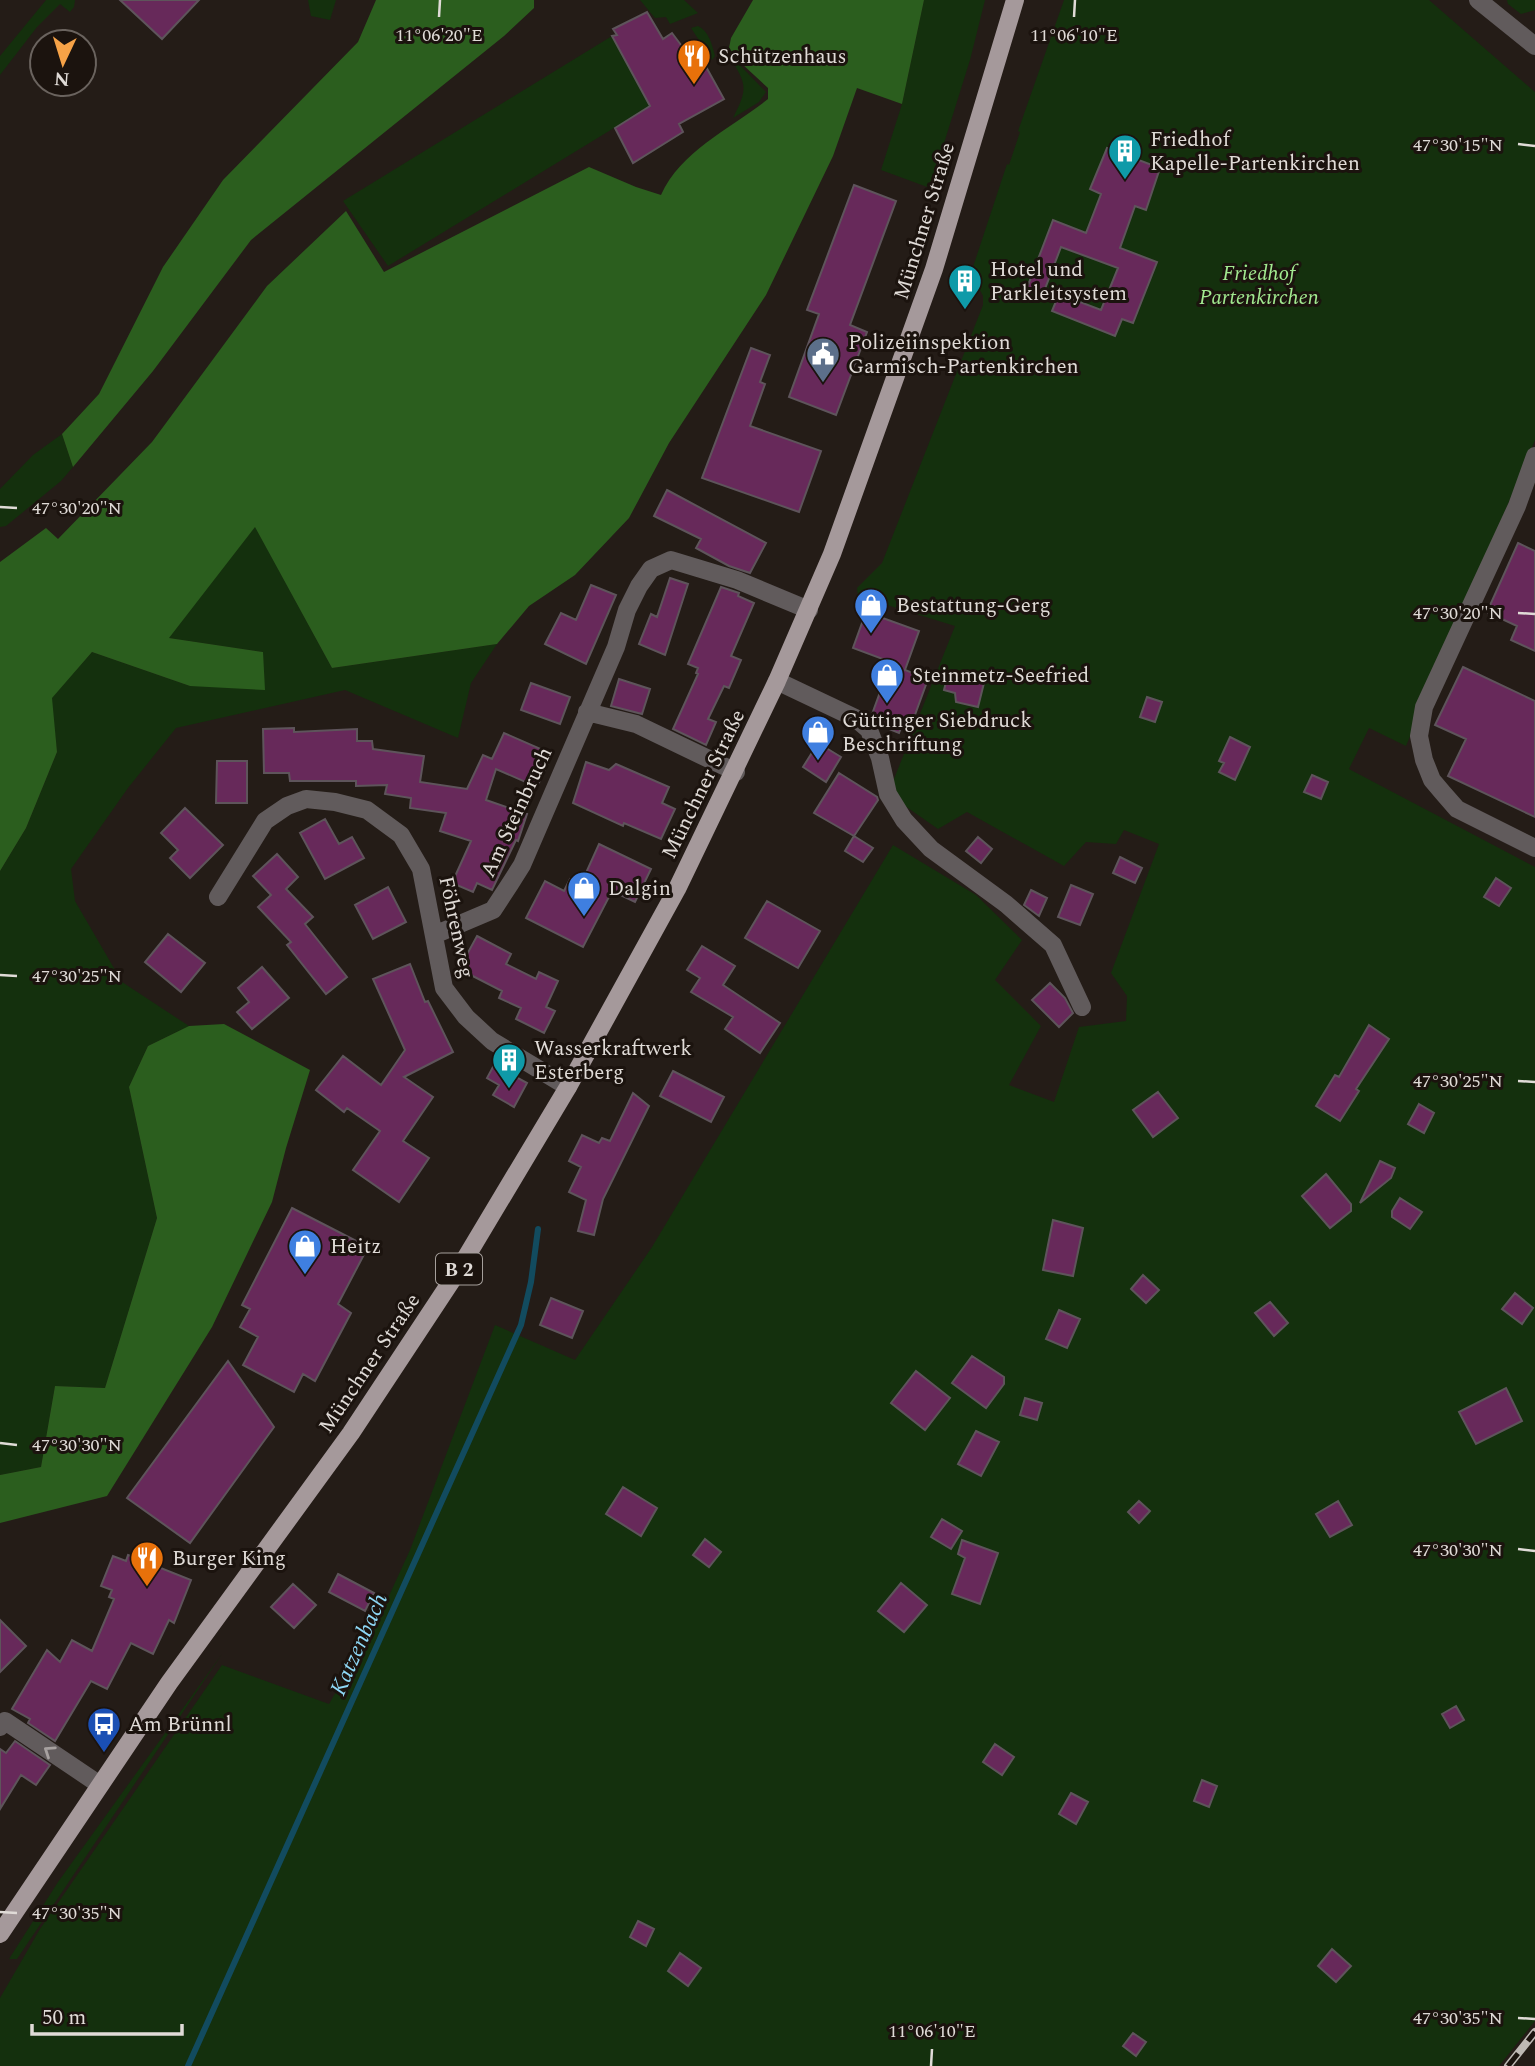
<svg xmlns="http://www.w3.org/2000/svg" width="1535" height="2066" font-family="Spectral,serif">
	<rect width="100%" height="100%" fill="#241c17"/>
	<path fill="#14300d" d="M46,0H75L74,7L70,12L60,4L37,27L0,75V56Z
		M308,0H336L330,20L311,16Z
		M640,0H684L698,13L670,24L666,17L655,18Z
		M924,0H985L970,60L930,188L881,170L902,104Z
		M1064,0H1429L1535,92V440L1406,746L1369,728L1349,769L1535,867V2021L1499,2066H0V1998L40,1929L222,1665L329,1704L382,1611L410,1550L495,1325L575,1360L652,1247L893,845L976,895L1022,940L995,980L1041,1026L1009,1085L1054,1102L1079,1027L1126,1021L1127,996L1111,973L1159,844L1124,830L1116,844L1086,842L1064,866L967,812L938,829L888,794L955,626L858,596L857,588L882,563L983,305V296L971,273L1007,164L1009,165L1020,132L1018,131Z
		M1507,0H1535V10L1521,14L1508,4Z
		M698,26C709,31 712,45 715,56L712,60L691,28Z
		M612,36L650,106L388,266L343,201Z
		M728,53L766,92L759,102L733,118C750,85 745,84 728,53Z
		M62,434L73,467L61,481L6,526L0,527V489L33,455Z
		M255,526L332,668L497,644L471,683L458,738L345,690L176,728L128,788L71,869L75,901L122,982L189,1026L148,1046L129,1087L157,1218L105,1388L55,1386L41,1467L0,1475V871L26,828L57,752L51,698L92,652L190,686L263,652L168,638Z
		M222,1654L17,1959H9L58,1882Z"/>
	<path fill="#2b5e1e" d="M376,0H534V8L504,36L251,240L153,371L73,467L62,434L99,394L163,267L223,180L358,42Z
		M753,0H924L902,104L857,88L833,156L766,295L669,443L629,518L575,575L529,606L497,644L332,668L255,527L169,638L263,652L265,690L190,686L92,652L52,698L57,752L26,828L0,871V562L46,528L58,539L152,442L267,286L346,211L384,272L589,167L636,187L661,195C681,150 732,128 768,99V88L741,63L729,48L731,38Z
		M224,1024L310,1070L286,1148L272,1202L212,1327L107,1496L0,1523V1475L41,1467L55,1386L105,1388L157,1218L129,1087L148,1046L189,1026Z"/>
	<g fill="none" stroke-linecap="round" stroke-linejoin="round">
		<path stroke="#124b5f" stroke-width="6" d="M188,2066L521,1325L531,1282L538,1229"/>
	</g>
	<path fill="#67295a" stroke="#5e545b" stroke-width="2" d="M120,0H199L162,39Z
		M647,12L663,39L672,33L699,69L705,65L724,99L679,124L683,132L633,163L615,128L650,106L612,36L617,35L613,29Z
		M1107,148L1160,168L1146,210L1135,206L1120,248L1157,262L1133,323L1122,319L1115,336L1052,311L1059,294L1101,310L1118,268L1061,247L1043,294L1027,288L1053,220L1086,233L1101,194L1090,189Z
		M854,185L896,201L850,325L867,332L836,415L789,397L819,314L807,310Z
		M751,348L770,355L760,382L765,384L750,426L821,451L799,512L702,478Z
		M667,490L766,543L750,573L729,566L696,548L701,539L654,516Z
		M1518,543L1535,551V651L1511,640L1517,626L1487,612Z
		M670,578L688,584L665,655L639,644L651,614L657,617Z
		M591,585L616,595L586,664L545,644L561,613L576,620Z
		M721,587L739,593L738,596L754,603L731,656L741,660L729,688L724,686L708,719L716,722L706,745L673,729L698,674L696,673L698,668L688,664Z
		M866,612L919,631L905,670L928,679L912,723L904,720L899,733L879,725L871,717L891,662L853,648Z
		M1463,667L1535,701V817L1448,776L1466,739L1435,725Z
		M948,674L984,683L978,707L956,702L955,693L944,690Z
		M619,679L650,689L642,714L611,706Z
		M531,683L570,697L560,724L521,710Z
		M1147,697L1162,702L1155,722L1140,717Z
		M294,728V732L357,729V741H372L373,749L424,756L420,782L467,789L483,755L492,759L504,733L552,754L537,787L496,769L486,800L527,814L518,841L516,840L492,890L477,883L473,892L452,883L471,841L440,831L446,813L410,808L411,798L385,794L387,785L356,786V781H290L289,773H264L263,729Z
		M1230,737L1250,747L1235,780L1219,772L1224,763L1219,761Z
		M818,743L841,757L826,782L803,767Z
		M217,761H247V803H216Z
		M586,762L609,770L616,764L669,787L662,803L675,809L661,839L624,823L623,826L573,803Z
		M839,773L877,797L878,800L854,836L814,813Z
		M1312,775L1328,782L1321,799L1304,792Z
		M185,808L223,845L190,878L170,858L178,850L161,833Z
		M325,819L339,844L352,837L364,858L325,879L300,833Z
		M854,836L873,848L863,862L845,851Z
		M978,837L992,849L981,863L966,851Z
		M599,844L651,869L635,902L612,891L583,947L526,918L545,881L564,891L570,879L581,884Z
		M277,854L298,877L286,889L313,917L305,924L347,977L326,994L287,945L291,942L258,907L271,895L253,876Z
		M1120,857L1142,868L1135,883L1113,873Z
		M1496,878L1511,888L1499,906L1484,897Z
		M1071,885L1093,894L1080,925L1058,917Z
		M388,887L406,922L373,939L355,905Z
		M1031,890L1047,898L1039,916L1024,905Z
		M767,901L820,931L798,968L745,938Z
		M168,934L205,963L181,992L145,962Z
		M477,936L511,954L506,964L536,979L539,972L558,981L546,1007L555,1011L544,1033L516,1019L521,1008L499,998L502,991L459,969Z
		M702,946L735,966L723,985L780,1023L760,1053L725,1029L733,1017L691,992L700,978L687,970Z
		M410,964L425,1002L428,1001L453,1052L404,1077L433,1097L403,1141L429,1158L399,1202L353,1170L380,1131L347,1108L344,1112L316,1090L343,1056L381,1085L405,1050L373,979Z
		M262,967L289,998L252,1029L237,1012L249,1002L238,988Z
		M1050,983L1065,998L1073,1013L1059,1027L1032,1000Z
		M1369,1025L1389,1039L1356,1089L1359,1091L1340,1121L1316,1106L1335,1075L1339,1077Z
		M494,1065L527,1083L514,1107L493,1095L499,1085L487,1078Z
		M673,1071L724,1097L711,1122L660,1096Z
		M1158,1092L1178,1118L1153,1137L1133,1110Z
		M633,1093L649,1106L603,1199L594,1235L578,1231L586,1200L569,1192L581,1167L569,1161L582,1135L599,1143L602,1138L610,1141Z
		M1419,1104L1434,1113L1424,1133L1408,1124Z
		M1380,1161L1395,1168L1391,1178L1360,1203Z
		M1326,1174L1351,1204V1211L1330,1228L1302,1196Z
		M1400,1198L1422,1212L1410,1229L1392,1217V1211Z
		M292,1208L368,1247L338,1304L351,1313L315,1381L303,1374L294,1392L243,1365L258,1337L240,1327L250,1309L242,1305Z
		M1053,1220L1083,1228L1073,1276L1043,1270Z
		M1143,1275L1159,1290L1146,1303L1131,1289Z
		M1515,1293L1533,1308L1522,1324L1502,1309Z
		M551,1298L583,1311L572,1338L540,1325Z
		M1270,1302L1288,1323L1274,1336L1255,1313Z
		M1059,1310L1080,1319L1067,1348L1046,1339Z
		M972,1356L1004,1377V1384L986,1408L952,1383Z
		M228,1361L274,1427L190,1543L127,1498Z
		M916,1371L950,1398L925,1430L891,1403Z
		M1506,1388L1522,1421L1476,1444L1459,1412Z
		M1025,1398L1042,1403L1037,1420L1020,1415Z
		M976,1431L999,1442L981,1476L958,1464Z
		M623,1487L657,1508L641,1536L606,1514Z
		M1139,1501L1150,1511L1139,1523L1128,1512Z
		M1338,1501L1352,1525L1330,1537L1316,1514Z
		M942,1519L962,1531L951,1549L931,1537Z
		M705,1539L721,1552L709,1567L693,1555Z
		M962,1540L998,1553L980,1604L952,1594L965,1558L958,1554Z
		M128,1555L191,1580L174,1623L169,1620L153,1654L131,1643L107,1689L91,1681L55,1741L28,1723L30,1719L12,1709L47,1650L60,1662L72,1640L92,1651L114,1599L109,1597L112,1590L101,1586L113,1556L126,1561Z
		M338,1574L374,1593L365,1611L329,1592Z
		M901,1583L927,1605L904,1632L878,1611Z
		M293,1584L316,1605L294,1628L271,1607Z
		M0,1620L26,1646L0,1672Z
		M1456,1706L1464,1720L1450,1728L1442,1714Z
		M15,1741L50,1765L36,1785L21,1775L0,1809V1749L6,1753Z
		M995,1744L1014,1757L1002,1775L983,1762Z
		M1202,1780L1217,1786L1209,1807L1194,1801Z
		M1071,1793L1088,1802L1076,1824L1059,1814Z
		M638,1921L654,1929L646,1946L630,1937Z
		M1332,1949L1351,1966L1336,1982L1318,1966Z
		M680,1953L701,1968L688,1986L668,1971Z
		M1133,2033L1146,2042L1136,2056L1123,2046Z"/>
	<g fill="none" stroke-linecap="round" stroke-linejoin="round">
		<path stroke="#615b5c" stroke-width="18" d="M1478,0L1535,46
			M1535,456L1517,506L1424,707L1419,736L1424,760L1432,780L1443,793L1457,809L1535,848
			M777,681L855,718L869,730L880,758L888,794L904,820L931,849L1006,904L1053,945L1082,1007
			M587,712L636,724L736,772
			M218,897L265,821L287,806L306,799L335,802L367,810L401,835L421,869L444,988L466,1017L492,1041L568,1087
			M434,935L493,910L510,884L522,865L616,647L627,610L639,586L651,569L671,560L737,580L809,610
			M0,1727L5,1721L100,1785"/>
		<path stroke="#a5999b" stroke-width="18" d="M0,1934L169,1683L351,1433L456,1274L568,1087L677,889L777,681L832,554L934,269L1015,0"/>
		<g stroke="#beb8b4" stroke-width="8">
			<path id="rail" d="M1508,2066L1535,2032"/>
		</g>
		<use href="#rail" stroke="#1b130e" stroke-width="5" stroke-dasharray="16" stroke-linecap="butt"/>
	</g>
	<defs><path id="oneway-chevron" d="M-2-3.5L2.5 0L-2 3.5" fill="none" stroke-width="1.6" stroke-linecap="round" stroke-linejoin="round" transform="scale(1.75)"/></defs>
	<use stroke="#a7a1a0" href="#oneway-chevron" transform="translate(49 1751) rotate(-146)"/>
	<path fill="none" stroke="#e0dbd7" stroke-width="2.5" d="M439,17L440,0M1074,17L1075,0M1518,144L1535,146M0,507L17,508M1518,613L1535,614M0,975L17,976M1518,1081L1535,1082M0,1443L17,1445M1518,1549L1535,1551M0,1912L17,1913M1518,2018L1535,2019M931,2066L932,2049"/>
	<defs>
		<g id="restaurant-pin" transform="scale(1.75)"><path d="M0 17L-7.5 6A9.5 9.5 0 1 1 7.5 6Z" fill="#e8710a" stroke="#1b130e"/><path d="M-5-6h1v4h1v-4h1v4h1v-4h1v5L-1.5 .5V6h-2V.5L-5-1ZM5-6V6H3V1.5H1.5Q1.5-4 5-6Z" fill="#fff"/></g>
		<g id="building-pin" transform="scale(1.75)"><path d="M0 17L-7.5 6A9.5 9.5 0 1 1 7.5 6Z" fill="#0f9aa8" stroke="#1b130e"/><path d="M-4-6H4V6H1V3H-1V6H-4ZM-2.5-4.3h1.7v1.8h-1.7ZM.8-4.3h1.7v1.8H.8ZM-2.5-1h1.7V.8h-1.7ZM.8-1h1.7V.8H.8Z" fill="#fff"/></g>
		<g id="civic-pin" transform="scale(1.75)"><path d="M0 17L-7.5 6A9.5 9.5 0 1 1 7.5 6Z" fill="#5c6f8a" stroke="#1b130e"/><path d="M-.6-6.5H3V-4.5H.6V-3L4-1V1h2V6H-6V1h2V-1L-.6-3ZM-1.2 2.5V6h2.4V2.5Z" fill="#fff"/></g>
		<g id="shop-pin" transform="scale(1.75)"><path d="M0 17L-7.5 6A9.5 9.5 0 1 1 7.5 6Z" fill="#3f7fe0" stroke="#1b130e"/><path d="M-5-2.5h2.3a2.7 3.5 0 0 1 5.4 0H5L5.5 6h-11ZM-1.5-2.5h3a1.5 2.3 0 0 0-3 0Z" fill="#fff"/></g>
		<g id="bus-pin" transform="scale(1.75)"><path d="M0 17L-7.5 6A9.5 9.5 0 1 1 7.5 6Z" fill="#1a4fb4" stroke="#1b130e"/><path d="M-5-6H5V4H4V6H2V4H-2V6H-4V4H-5ZM-3.5-4V0h7V-4ZM-3.5 1.2v1.5H-2V1.2ZM2 1.2v1.5H3.5V1.2Z" fill="#fff"/></g>
	</defs>
	<g fill-rule="evenodd">
		<use href="#restaurant-pin" x="694" y="56"/>
		<use href="#building-pin" x="1125" y="151"/>
		<use href="#building-pin" x="965" y="281"/>
		<use href="#civic-pin" x="823" y="354"/>
		<use href="#shop-pin" x="871" y="605"/>
		<use href="#shop-pin" x="887" y="675"/>
		<use href="#shop-pin" x="818" y="732"/>
		<use href="#shop-pin" x="584" y="888"/>
		<use href="#building-pin" x="509" y="1060"/>
		<use href="#shop-pin" x="305" y="1246"/>
		<use href="#restaurant-pin" x="147" y="1558"/>
		<use href="#bus-pin" x="104" y="1724"/>
	</g>
	<g text-anchor="middle" stroke-width="6" stroke-linejoin="round" paint-order="stroke">
		<rect fill="#1b130e" stroke="#a59f9b" stroke-width="2" x="436" y="1253.5" width="46" height="31" rx="5"/>
		<g font-size="19" font-weight="bold" fill="#e0dbd7">
			<text x="459" y="1276">B 2</text>
		</g>
		<g font-size="21" fill="#e0dbd7" stroke="#1b130e" text-anchor="start">
			<text x="718" y="63">Schützenhaus</text>
			<text x="1150" y="146">Friedhof<tspan x="1150" dy="24">Kapelle-Partenkirchen</tspan></text>
			<text x="990" y="276">Hotel und<tspan x="990" dy="24">Parkleitsystem</tspan></text>
			<text x="848" y="349">Polizeiinspektion<tspan x="848" dy="24">Garmisch-Partenkirchen</tspan></text>
			<text x="896" y="612">Bestattung-Gerg</text>
			<text x="912" y="682">Steinmetz-Seefried</text>
			<text x="842" y="727">Güttinger Siebdruck<tspan x="842" dy="24">Beschriftung</tspan></text>
			<text x="608" y="895">Dalgin</text>
			<text x="534" y="1055">Wasserkraftwerk<tspan x="534" dy="24">Esterberg</tspan></text>
			<text x="330" y="1253">Heitz</text>
			<text x="172" y="1565">Burger King</text>
			<text x="128" y="1731">Am Brünnl</text>
		</g>
		<g font-size="21" fill="#e0dbd7" stroke="#1b130e">
			<text transform="translate(924 221) rotate(-73)" y="7">Münchner Straße</text>
			<text transform="translate(703 784) rotate(-64)" y="7">Münchner Straße</text>
			<text transform="translate(516 812) rotate(-65)" y="7">Am Steinbruch</text>
			<text transform="translate(457 927) rotate(78)" y="7">Föhrenweg</text>
			<text transform="translate(369 1363) rotate(-56)" y="7">Münchner Straße</text>
		</g>
		<g font-size="21" font-style="italic" fill="#a2ea90" stroke="#1b130e">
			<text x="1259" y="280">Friedhof<tspan x="1259" dy="24">Partenkirchen</tspan></text>
		</g>
		<g font-size="23" font-style="italic" fill="#8ed7f5" stroke="#1b130e">
			<text transform="translate(358 1644) rotate(-66)" y="8">Katzenbach</text>
		</g>
	</g>
	<g font-size="18" text-anchor="middle" fill="#e0dbd7" stroke="#1b130e" stroke-width="6" stroke-linejoin="round" paint-order="stroke">
		<text x="439" y="41">11°06'20"E</text>
		<text x="1074" y="41">11°06'10"E</text>
		<text x="1458" y="151">47°30'15"N</text>
		<text x="77" y="514">47°30'20"N</text>
		<text x="1458" y="619">47°30'20"N</text>
		<text x="77" y="982">47°30'25"N</text>
		<text x="1458" y="1087">47°30'25"N</text>
		<text x="77" y="1451">47°30'30"N</text>
		<text x="1458" y="1556">47°30'30"N</text>
		<text x="77" y="1919">47°30'35"N</text>
		<text x="1458" y="2024">47°30'35"N</text>
		<text x="932" y="2037">11°06'10"E</text>
	</g>
	<g transform="translate(63 63) rotate(184)"><circle r="33" fill="#1b130e" stroke="#6a635e" stroke-width="2"/>
	<path d="M0-5L12 26L0 18L-12 26Z" fill="#f6a247"/>
	<text y="-10" font-size="19" font-weight="bold" text-anchor="middle" fill="#e0dbd7">N</text>
	</g>
	<path d="M32 2024v10h150v-10" fill="none" stroke="#e0dbd7" stroke-width="3.5"/>
	<text x="42" y="2024" font-size="21" fill="#e0dbd7" stroke="#1b130e" stroke-width="5" paint-order="stroke">50 m</text>
</svg>
